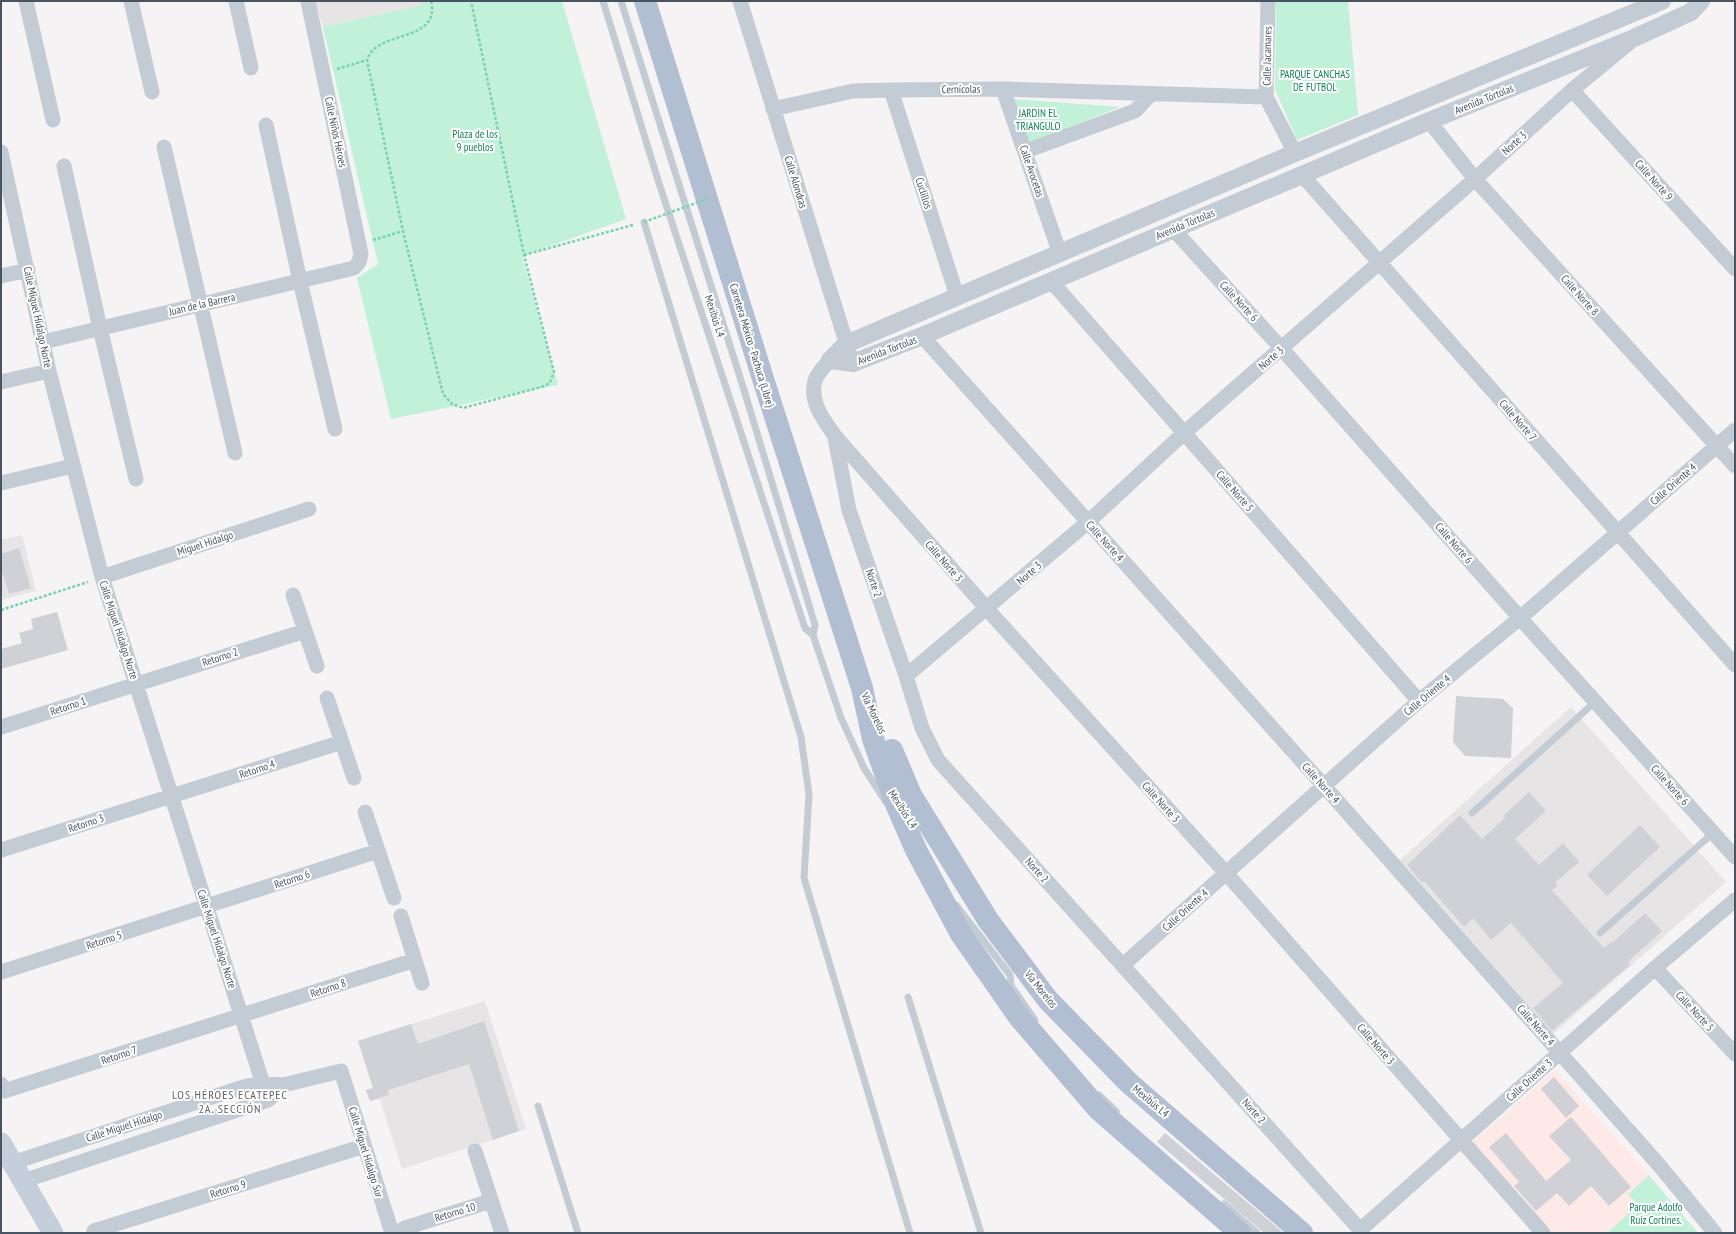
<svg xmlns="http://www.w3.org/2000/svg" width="1736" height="1234" font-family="'PT Sans Narrow',sans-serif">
	<rect width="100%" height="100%" fill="#f5f3f3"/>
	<path fill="#e6e4e5" d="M315,1H422V5L323,27Z
		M22,535L36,591L1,600V540Z
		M1571,707L1726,882L1553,1034L1400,860Z
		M485,1001L526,1129L402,1169L380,1099L370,1101L366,1090L373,1088L358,1041Z"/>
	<path fill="#fde9e5" d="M1555,1070L1649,1175L1628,1194L1638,1205L1607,1233H1552L1471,1144Z"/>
	<path fill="#c1f2d9" d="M422,1H562L626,219L522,256L558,385L391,419L357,278L378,264L323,27L422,5Z
		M1276,1H1348L1358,115L1297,140L1275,89Z
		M1011,99L1120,107L1027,144Z
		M1649,1175L1652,1179L1698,1233H1607L1638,1205L1628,1194Z"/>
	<path fill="#cfd1d7" d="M19,548L31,588L9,594L1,569V554Z
		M57,612L68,650L1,669V649L22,643L19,633L33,629L31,619Z
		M1456,696L1503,699L1513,708L1511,758L1465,756L1453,742Z
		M1529,792L1546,811L1515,839L1539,865L1563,843L1579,862L1555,883L1557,886L1552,890L1604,948L1611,942L1612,943L1645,913L1662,931L1628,962L1630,965L1552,1031L1533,1008L1563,983L1511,923L1491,940L1473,918L1464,927L1424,881L1422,883L1407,865L1460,815L1482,839L1505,818L1503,816Z
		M1640,825L1660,847L1607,896L1587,875Z
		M484,1021L519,1131L493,1140L469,1064L388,1090L389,1095L370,1101L366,1090L373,1088L358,1041L411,1024L418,1044Z
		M1554,1077L1579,1106L1566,1118L1541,1089Z
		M1571,1117L1631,1187L1609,1206L1591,1186L1569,1206L1557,1193L1536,1211L1514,1186L1519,1182L1489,1147L1506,1133L1546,1181L1571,1160L1549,1136Z
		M1165,1133L1279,1229L1283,1233H1264L1157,1142Z"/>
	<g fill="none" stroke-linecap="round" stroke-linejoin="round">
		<path stroke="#77d2ae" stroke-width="2.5" stroke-dasharray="3 2" stroke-linecap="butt" d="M431,1C441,44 376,29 367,60L403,231L443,394L452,404L463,408L545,386L550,382L554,372L524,255L471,1
			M337,69L367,60
			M373,240L403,231
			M524,255L633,225
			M1,610L88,582"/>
		<path stroke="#c3cbd4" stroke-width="7" d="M603,1L657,177L805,628L813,635
			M621,1L744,390L815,625L813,635L841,718L864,768L886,802
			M644,222L801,737L809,794L804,878L910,1233
			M1472,813L1595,702
			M956,905L1010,975L1011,986L1035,1020
			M1600,933L1713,833
			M908,997L981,1233
			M1099,1095L1116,1111
			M538,1106L578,1233
			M1224,1204L1257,1233"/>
		<path stroke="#c3cbd4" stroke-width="15" d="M26,1L53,120
			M131,1L152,92
			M236,1L251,68
			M740,1L850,355
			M1268,1L1266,97L1295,153
			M1003,89L1060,254
			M891,90L957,296
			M1572,90L1735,269
			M773,109L853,91L891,90L1003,89L1266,97
			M1429,121L1475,179L1735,466
			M266,125L300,281L335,429
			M164,147L235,453
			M1026,151L1135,111L1151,94
			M1,152L49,371L102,577L268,1100
			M64,166L100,328L136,479
			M1302,175L1735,665
			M1173,229L1282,349L1520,618L1735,857
			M1,276L28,270
			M1051,281L1419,701
			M922,336L1324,786L1659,1165L1715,1233
			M43,342L354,268L359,262L361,254L308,1
			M830,360C825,366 817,373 815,381C809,402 824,420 835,436L987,609L1226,873L1543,1233
			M1,382L49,371
			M835,438L849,510L906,676L922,728L938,760L1363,1233
			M1,483L73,466
			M102,577L309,509
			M293,595L317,666
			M906,676L1088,522L1184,433L1475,179L1572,90L1628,44
			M327,698L354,778
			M1,727L305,631
			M365,812L394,898
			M1,850L342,742
			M401,916L422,983
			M1123,965L1419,701L1520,618L1735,430
			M1655,968L1735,1054
			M1,972L378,851
			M1,1084L4,1091L415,960
			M475,1151L502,1233
			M12,1163L243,1087L262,1083L283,1085L341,1071L392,1233
			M23,1181L268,1100L276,1093
			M1360,1230L1655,968L1735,900
			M95,1233L94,1231L364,1146
			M396,1233L405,1228L491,1201"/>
		<path stroke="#c3cbd4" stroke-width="18" d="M830,360L853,363L922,336L1429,121L1634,38L1691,12L1701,1
			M830,360L846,344L1295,153L1662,1"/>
		<path stroke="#c5cedb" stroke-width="21" d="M1,1143L53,1233"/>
		<path stroke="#b2bfd2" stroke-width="22" d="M645,1L764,382L862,688L873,739L896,804L916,850L961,934L1019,1017L1099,1110L1240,1233
			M892,750L911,795L988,920L1048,1000L1129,1083L1302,1233"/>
		<path stroke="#77d2ae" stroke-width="2.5" stroke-dasharray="3 2" stroke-linecap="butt" d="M644,222L707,199"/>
	</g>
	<g text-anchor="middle" stroke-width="4" stroke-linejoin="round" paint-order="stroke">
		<g font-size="11" fill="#495461" stroke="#fff">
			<text transform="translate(1267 56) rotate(-89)" y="4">Calle Jacamares</text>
			<text transform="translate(961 89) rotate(-1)" y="4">Cernícolas</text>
			<text transform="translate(1484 99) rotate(-22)" y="4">Avenida Tórtolas</text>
			<text transform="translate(336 132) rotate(78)" y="4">Calle Niños Héroes</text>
			<text transform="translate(1514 143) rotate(-42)" y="4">Norte 3</text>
			<text transform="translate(1032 171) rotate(71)" y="4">Calle Avocetas</text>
			<text transform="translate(1654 180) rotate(48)" y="4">Calle Norte 9</text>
			<text transform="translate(796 182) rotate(73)" y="4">Calle Alondras</text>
			<text transform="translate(924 193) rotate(72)" y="4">Cuclillos</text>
			<text transform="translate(1185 224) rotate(-23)" y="4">Avenida Tórtolas</text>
			<text transform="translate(1580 295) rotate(48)" y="4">Calle Norte 8</text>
			<text transform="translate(1239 301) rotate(47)" y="4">Calle Norte 6</text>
			<text transform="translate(202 304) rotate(-13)" y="4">Juan de la Barrera</text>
			<text transform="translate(715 316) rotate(72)" y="4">Mexibús L4</text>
			<text transform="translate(38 317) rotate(78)" y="4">Calle Miguel Hidalgo Norte</text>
			<text transform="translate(752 345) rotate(73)" y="4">Carretera México - Pachuca (Libre)</text>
			<text transform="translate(887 350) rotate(-21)" y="4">Avenida Tórtolas</text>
			<text transform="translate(1271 358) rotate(-41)" y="4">Norte 3</text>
			<text transform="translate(1518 420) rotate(49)" y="4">Calle Norte 7</text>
			<text transform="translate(1673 484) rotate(-41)" y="4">Calle Oriente 4</text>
			<text transform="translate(1235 491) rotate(49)" y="4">Calle Norte 5</text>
			<text transform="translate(1105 541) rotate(48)" y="4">Calle Norte 4</text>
			<text transform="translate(205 543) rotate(-18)" y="4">Miguel Hidalgo</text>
			<text transform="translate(1454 543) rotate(49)" y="4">Calle Norte 6</text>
			<text transform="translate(944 561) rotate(49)" y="4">Calle Norte 3</text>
			<text transform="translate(1029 573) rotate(-41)" y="4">Norte 3</text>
			<text transform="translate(874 583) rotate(71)" y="4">Norte 2</text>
			<text transform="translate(119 630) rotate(72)" y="4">Calle Miguel Hidalgo Norte</text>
			<text transform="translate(220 657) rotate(-18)" y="4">Retorno 2</text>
			<text transform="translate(1427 695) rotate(-40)" y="4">Calle Oriente 4</text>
			<text transform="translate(68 706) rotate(-18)" y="4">Retorno 1</text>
			<text transform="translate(874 713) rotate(64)" y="4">Vía Morelos</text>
			<text transform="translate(257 769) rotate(-18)" y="4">Retorno 4</text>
			<text transform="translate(1321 783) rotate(48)" y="4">Calle Norte 4</text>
			<text transform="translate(1670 785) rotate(48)" y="4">Calle Norte 6</text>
			<text transform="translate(1161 802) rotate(48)" y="4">Calle Norte 3</text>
			<text transform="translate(903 809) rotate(57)" y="4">Mexibús L4</text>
			<text transform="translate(86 823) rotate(-18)" y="4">Retorno 3</text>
			<text transform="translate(1037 870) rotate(48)" y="4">Norte 2</text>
			<text transform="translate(292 879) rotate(-18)" y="4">Retorno 6</text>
			<text transform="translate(1185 910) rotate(-42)" y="4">Calle Oriente 4</text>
			<text transform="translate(217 939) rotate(72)" y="4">Calle Miguel Hidalgo Norte</text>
			<text transform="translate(104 940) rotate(-18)" y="4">Retorno 5</text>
			<text transform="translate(328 988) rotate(-18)" y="4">Retorno 8</text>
			<text transform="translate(1041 989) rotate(51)" y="4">Vía Morelos</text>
			<text transform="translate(1695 1011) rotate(47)" y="4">Calle Norte 5</text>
			<text transform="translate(1536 1025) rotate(49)" y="4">Calle Norte 4</text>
			<text transform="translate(1376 1044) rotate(49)" y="4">Calle Norte 3</text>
			<text transform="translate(119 1055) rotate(-18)" y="4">Retorno 7</text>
			<text transform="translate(1529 1080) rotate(-42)" y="4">Calle Oriente 3</text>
			<text transform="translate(1151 1101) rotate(40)" y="4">Mexibús L4</text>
			<text transform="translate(1254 1111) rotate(48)" y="4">Norte 2</text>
			<text transform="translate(124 1126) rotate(-18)" y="4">Calle Miguel Hidalgo</text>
			<text transform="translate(366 1152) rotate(73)" y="4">Calle Miguel Hidalgo Sur</text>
			<text transform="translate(228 1189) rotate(-17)" y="4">Retorno 9</text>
			<text transform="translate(455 1212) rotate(-17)" y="4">Retorno 10</text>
		</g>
		<g font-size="11" fill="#148356" stroke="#fff">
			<text x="1315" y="78">PARQUE CANCHAS<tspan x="1315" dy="13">DE FUTBOL</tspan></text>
			<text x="1038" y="117">JARDIN EL<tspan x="1038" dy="13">TRIANGULO</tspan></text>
			<text x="475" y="138">Plaza de los<tspan x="475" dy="13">9 pueblos</tspan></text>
			<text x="1656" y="1211">Parque Adolfo<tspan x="1656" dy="13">Ruiz Cortines.</tspan></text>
		</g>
		<g font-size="12" letter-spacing="1" fill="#5f6268" stroke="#fff">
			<text x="230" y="1099">LOS HÉROES ECATEPEC<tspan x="230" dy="14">2A. SECCIÓN</tspan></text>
		</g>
	</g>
	<rect width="1736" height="1234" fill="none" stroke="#495461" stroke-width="4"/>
</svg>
